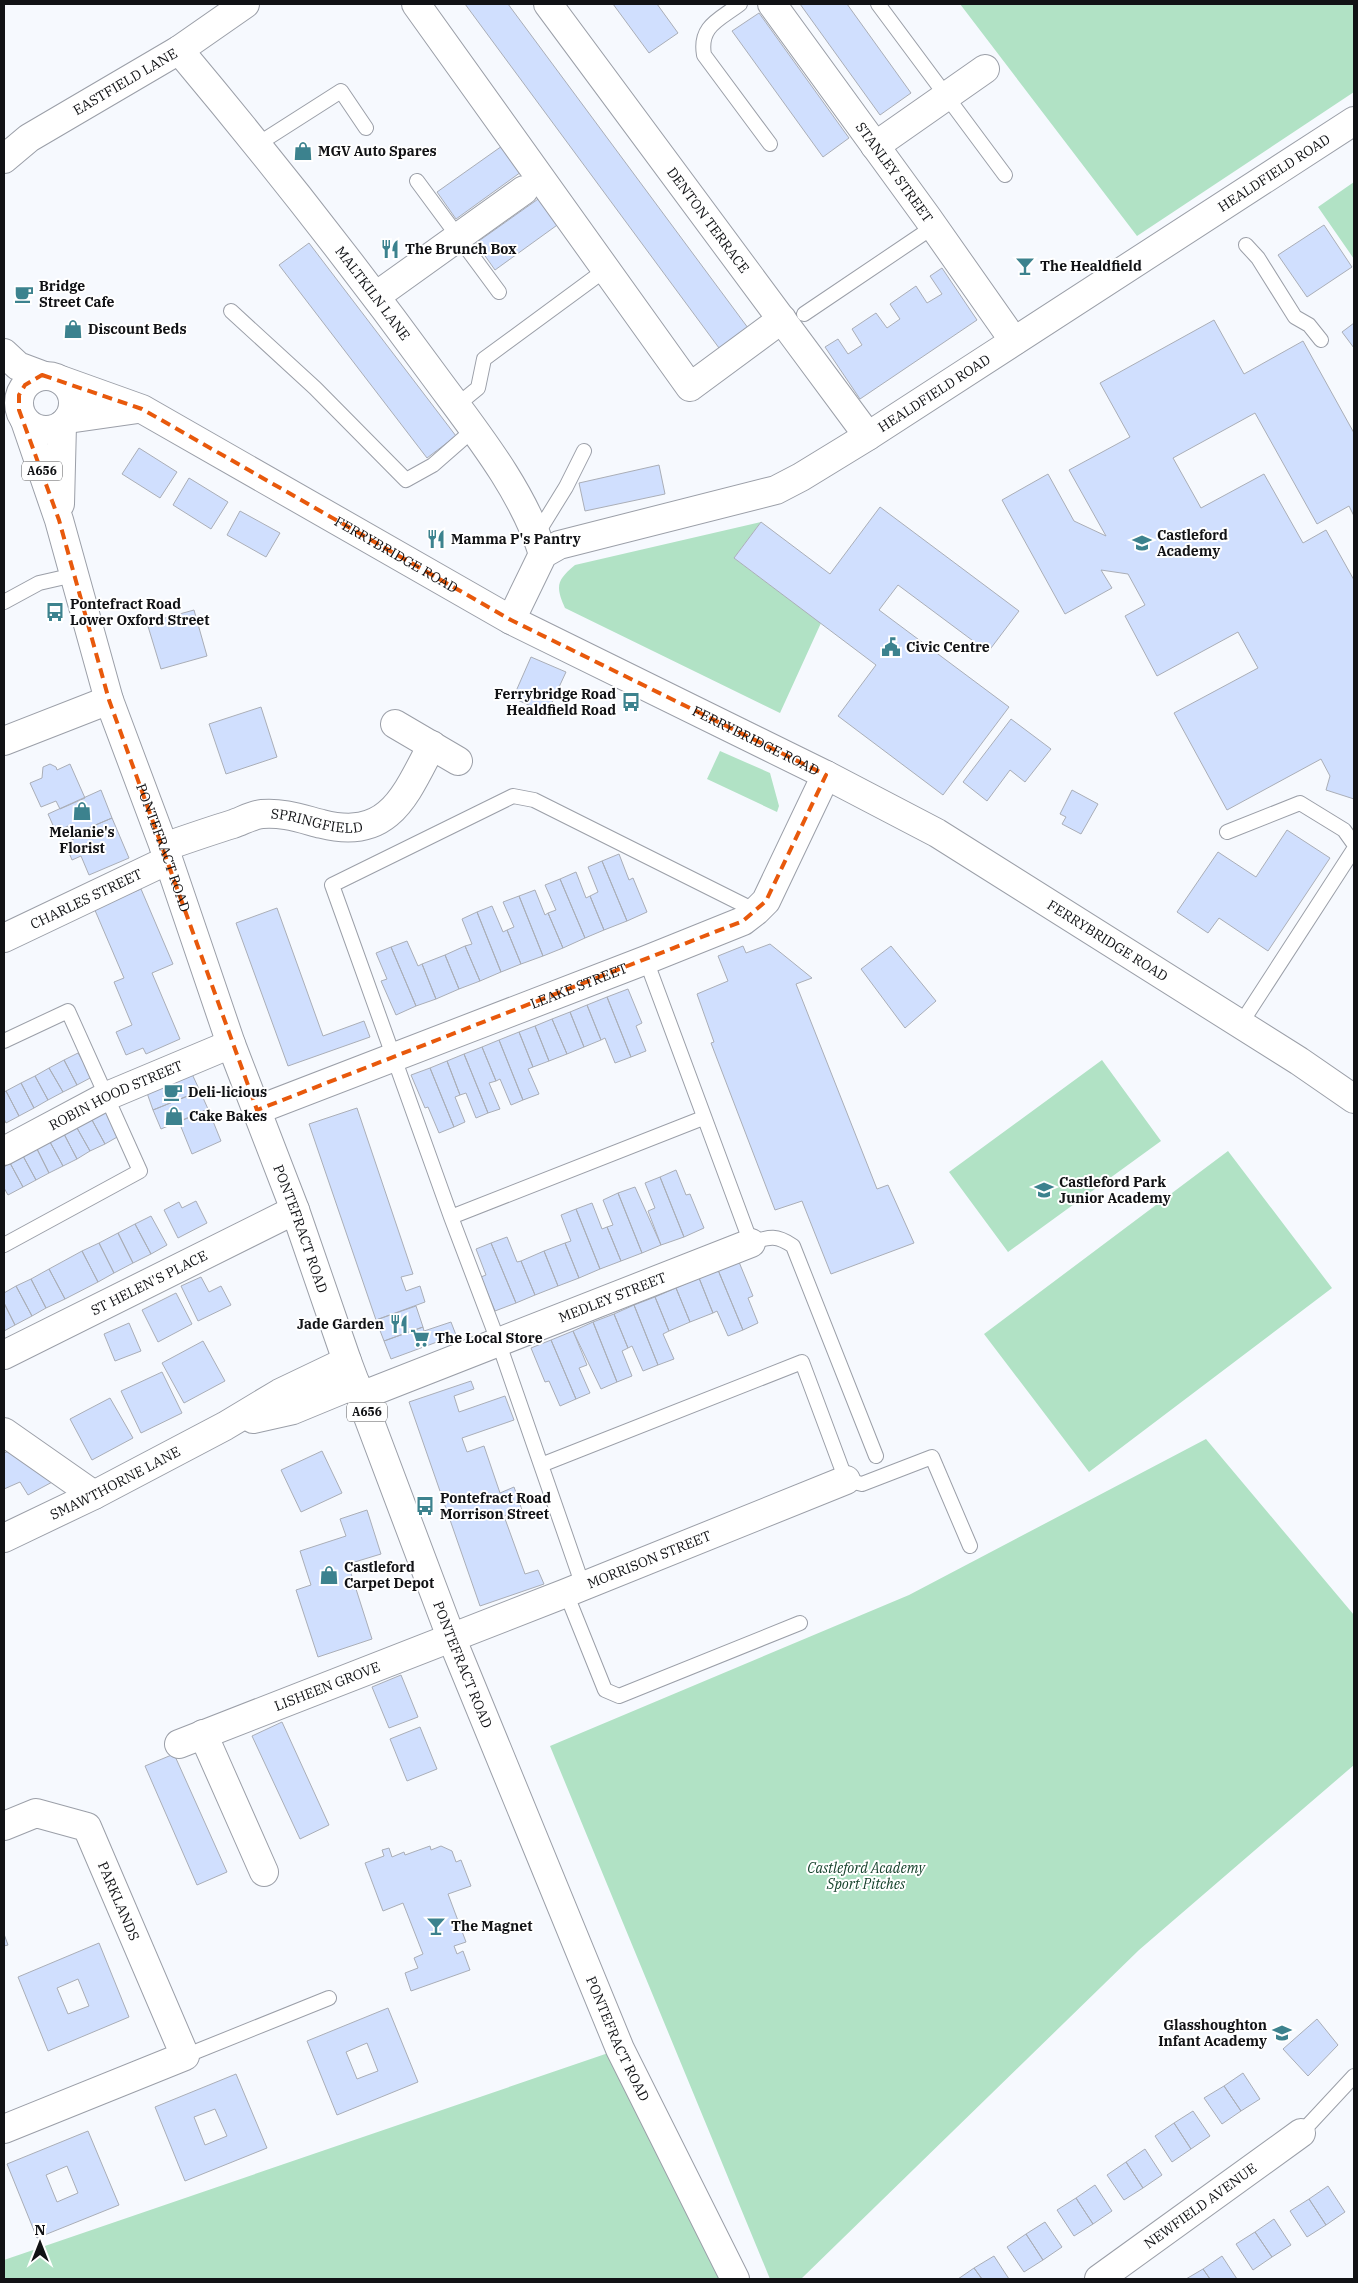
<svg xmlns="http://www.w3.org/2000/svg" width="1358" height="2283" font-family="'IBM Plex Serif',serif">
	<rect width="100%" height="100%" fill="#f6f9fe"/>
	<path fill="#b1e2c5" d="M960,4H1354V92L1137,236Z
		M1354,182V259L1318,207Z
		M761,522L734,558L821,623L780,713L565,608C555,586 557,580 575,565Z
		M720,751L770,773L779,806L777,812L707,779Z
		M1102,1060L1161,1141L1008,1252L949,1172Z
		M1228,1151L1332,1288L1089,1472L984,1334Z
		M1206,1439L1354,1615V1765L1139,1950L801,2279H770L550,1746L909,1595Z
		M620,2049L735,2279H4V2260Z"/>
	<path fill="#d0dffe" stroke="#aaaeb7" fill-rule="evenodd" d="M465,4H508L751,332L722,352Z
		M613,4H657L678,33L649,53Z
		M800,4H847L911,93L880,115Z
		M759,13L849,138L823,157L732,31Z
		M502,146L521,172L456,219L437,192Z
		M541,197L560,223L495,270L476,243Z
		M1324,225L1352,267L1307,297L1278,255Z
		M309,243L456,436L427,458L279,265Z
		M942,268L977,320L860,399L825,347L838,339L848,354L862,345L852,329L876,313L887,328L900,319L890,304L916,286L927,303L942,294L930,276Z
		M1214,320L1244,374L1303,341L1354,433V516L1349,506L1317,524L1255,413L1173,458L1201,508L1264,474L1303,543L1326,530L1354,580V799L1326,790L1330,776L1321,759L1227,810L1174,713L1258,668L1238,632L1157,676L1125,616L1145,605L1128,574L1101,570L1112,588L1065,614L1002,500L1048,474L1074,521L1106,536L1069,470L1130,437L1100,383Z
		M1354,323V348L1342,332Z
		M139,448L177,472L160,498L122,474Z
		M659,465L665,494L585,511L579,483Z
		M189,478L228,502L211,529L173,505Z
		M880,507L1019,611L988,652L898,585L879,610L1009,707L943,795L838,716L876,665L734,558L761,522L830,574Z
		M240,511L280,533L266,557L227,535Z
		M194,610L207,656L161,669L147,623Z
		M531,657L566,672L547,713L513,698Z
		M261,707L277,757L226,774L209,724Z
		M1011,719L1051,749L1025,782L1010,770L987,801L963,782Z
		M50,764L56,767L57,770L70,764L85,798L60,809L56,801L41,807L30,783L42,778L43,767Z
		M101,790L112,818L72,835L68,826L56,832L48,814Z
		M1072,790L1098,804L1081,834L1062,824L1066,817L1060,814Z
		M112,818L129,858L89,875L81,856L72,860L65,843L74,839L72,835Z
		M1287,830L1330,858L1268,951L1219,918L1208,933L1177,912L1218,852L1256,877Z
		M619,854L629,880L633,878L647,912L627,921L602,861Z
		M602,861L627,921L604,930L590,896L598,892L588,867Z
		M576,872L586,898L590,896L604,930L585,938L560,879Z
		M560,879L585,938L563,948L548,913L556,910L545,885Z
		M141,889L173,964L152,973L180,1039L146,1054L143,1048L126,1055L116,1032L132,1025L114,982L124,978L94,908Z
		M535,890L545,915L548,913L563,948L543,956L519,896Z
		M519,896L543,956L521,964L507,930L514,927L503,902Z
		M492,906L503,932L507,930L521,964L501,972L477,912Z
		M277,908L323,1036L364,1021L370,1037L288,1066L236,923Z
		M477,912L501,972L480,981L465,946L472,944L462,919Z
		M407,941L418,966L422,964L436,999L416,1006L391,947Z
		M770,944L812,978L796,984L877,1189L888,1185L914,1243L831,1274L802,1201L775,1210L711,1043L714,1042L697,994L728,981L718,956L743,946L746,953Z
		M465,946L480,981L459,989L445,955Z
		M891,946L936,1001L905,1028L861,969Z
		M391,947L416,1006L396,1015L381,981L387,979L376,953Z
		M445,955L459,989L436,999L422,964Z
		M628,989L642,1023L636,1026L646,1051L631,1057L607,997Z
		M607,997L631,1057L615,1063L605,1038L601,1040L587,1005Z
		M587,1005L601,1040L584,1047L570,1012Z
		M570,1012L584,1047L567,1054L552,1019Z
		M552,1019L567,1054L549,1061L535,1026Z
		M535,1026L549,1061L533,1067L519,1032Z
		M519,1032L533,1067L528,1069L539,1094L523,1100L499,1040Z
		M499,1040L523,1100L511,1105L500,1079L496,1081L482,1047Z
		M482,1047L496,1081L489,1083L500,1109L488,1113L464,1054Z
		M78,1053L92,1077L77,1085L64,1060Z
		M464,1054L488,1113L476,1118L466,1093L460,1095L447,1061Z
		M64,1060L77,1085L63,1092L49,1068Z
		M447,1061L460,1095L455,1097L465,1122L454,1127L430,1068Z
		M49,1068L63,1092L48,1100L35,1076Z
		M430,1068L454,1127L439,1133L428,1107L425,1108L411,1075Z
		M192,1074L200,1091L153,1110L147,1093Z
		M35,1076L48,1100L34,1108L21,1083Z
		M21,1083L34,1108L19,1116L6,1091Z
		M6,1091L19,1116L6,1123L4,1119V1092Z
		M200,1091L208,1109L161,1129L153,1110Z
		M357,1108L413,1274L401,1277L406,1291L420,1286L425,1302L376,1320L309,1124Z
		M208,1109L221,1141L192,1154L179,1122Z
		M106,1112L119,1136L105,1144L92,1120Z
		M92,1120L105,1144L90,1151L77,1128Z
		M77,1128L90,1151L77,1159L64,1134Z
		M64,1134L77,1159L63,1166L50,1142Z
		M50,1142L63,1166L49,1173L37,1149Z
		M37,1149L49,1173L36,1180L23,1156Z
		M23,1156L36,1180L23,1187L10,1163Z
		M10,1163L23,1187L8,1195L4,1188V1167Z
		M676,1170L686,1195L690,1194L704,1228L684,1237L660,1177Z
		M660,1177L684,1237L661,1245L648,1211L655,1208L645,1183Z
		M635,1187L661,1245L642,1253L618,1193Z
		M618,1193L642,1253L621,1261L607,1227L613,1225L603,1200Z
		M196,1201L207,1223L178,1238L164,1210L179,1202L182,1208Z
		M592,1203L602,1229L607,1227L621,1261L600,1269L576,1209Z
		M576,1209L600,1269L579,1278L565,1243L571,1241L561,1215Z
		M151,1216L167,1245L151,1254L135,1224Z
		M135,1224L151,1254L133,1263L118,1233Z
		M118,1233L133,1263L114,1273L99,1243Z
		M507,1237L517,1262L521,1261L535,1295L516,1303L491,1243Z
		M99,1243L114,1273L98,1282L82,1251Z
		M491,1243L516,1303L495,1311L481,1277L486,1275L476,1249Z
		M565,1243L579,1278L558,1286L544,1251Z
		M82,1251L98,1282L65,1299L49,1269Z
		M544,1251L558,1286L535,1295L521,1261Z
		M739,1262L753,1296L748,1298L758,1323L743,1330L718,1270Z
		M49,1269L65,1299L46,1308L31,1279Z
		M718,1270L743,1330L728,1336L717,1311L713,1313L699,1278Z
		M201,1277L209,1292L221,1286L231,1305L198,1321L181,1286Z
		M699,1278L713,1313L690,1322L676,1288Z
		M31,1279L46,1308L32,1316L16,1286Z
		M16,1286L32,1316L15,1325L4,1303V1293Z
		M676,1288L690,1322L669,1331L655,1297Z
		M176,1293L192,1324L158,1342L142,1310Z
		M655,1297L669,1331L663,1334L674,1359L658,1365L634,1305Z
		M4,1303L15,1325L4,1331Z
		M634,1305L658,1365L643,1371L632,1346L628,1348L614,1314Z
		M416,1306L423,1327L384,1341L376,1320Z
		M614,1314L628,1348L622,1351L632,1376L617,1382L593,1322Z
		M451,1322L456,1335L391,1359L384,1341L423,1327L424,1331Z
		M593,1322L617,1382L601,1389L573,1331Z
		M129,1323L141,1351L115,1361L104,1334Z
		M573,1331L587,1365L579,1368L590,1393L576,1399L551,1340Z
		M551,1340L576,1399L560,1406L549,1381L545,1382L531,1348Z
		M203,1341L225,1381L184,1403L162,1363Z
		M162,1372L182,1413L141,1433L121,1391Z
		M471,1381L474,1389L454,1396L459,1412L505,1396L514,1420L462,1438L467,1452L484,1446L500,1493L514,1487L522,1510L504,1516L525,1574L538,1570L544,1584L480,1606L409,1402Z
		M110,1398L133,1438L92,1460L70,1419Z
		M15,1448L56,1480L28,1495L20,1482L4,1489V1453Z
		M322,1451L342,1493L301,1512L281,1470Z
		M367,1510L381,1554L348,1564L372,1639L318,1657L296,1590L311,1585L300,1551L346,1536L340,1519Z
		M401,1675L418,1717L389,1728L372,1687Z
		M282,1722L329,1825L300,1839L252,1736Z
		M420,1727L437,1769L407,1781L390,1739Z
		M174,1754L227,1872L197,1885L145,1766Z
		M430,1846L431,1850L441,1846L452,1851L456,1862L461,1860L471,1886L448,1894L466,1942L454,1946L457,1954L463,1951L470,1970L411,1991L405,1973L418,1968L414,1958L423,1954L403,1903L383,1911L365,1863L384,1856L382,1850L389,1848L392,1857L404,1852L405,1855Z
		M4,1934L8,1945L4,1946Z
		M99,1943L129,2017L48,2051L18,1977ZM78,1979L89,2006L68,2014L57,1988Z
		M388,2008L418,2082L337,2115L307,2041ZM367,2043L378,2071L357,2079L346,2052Z
		M1317,2019L1338,2045L1308,2076L1283,2049Z
		M1243,2073L1260,2099L1241,2111L1224,2086Z
		M236,2074L267,2148L185,2181L155,2107ZM215,2109L227,2136L205,2145L194,2117Z
		M1224,2086L1241,2111L1222,2124L1204,2098Z
		M1193,2111L1210,2136L1191,2149L1174,2123Z
		M1174,2123L1191,2149L1172,2162L1155,2136Z
		M88,2131L119,2205L37,2238L7,2164ZM67,2166L78,2193L57,2202L46,2175Z
		M1145,2149L1162,2175L1143,2188L1126,2162Z
		M1126,2162L1143,2188L1124,2200L1107,2175Z
		M1095,2185L1112,2211L1093,2224L1076,2198Z
		M1328,2186L1345,2212L1326,2225L1309,2199Z
		M1076,2198L1093,2224L1074,2236L1057,2210Z
		M1309,2199L1326,2225L1307,2237L1290,2211Z
		M1274,2219L1291,2245L1272,2257L1255,2232Z
		M1045,2222L1062,2247L1043,2260L1026,2234Z
		M1255,2232L1272,2257L1253,2270L1236,2244Z
		M1026,2234L1043,2260L1024,2272L1007,2247Z
		M994,2256L1009,2279H982L974,2268Z
		M1222,2256L1237,2279H1210L1203,2269Z
		M974,2268L982,2279H958Z
		M1203,2269L1210,2279H1186Z"/>
	<g fill="none" stroke-linecap="round" stroke-linejoin="round">
		<g stroke="#9b9fa8" stroke-width="16">
			<path id="service" d="M740,4C719,20 699,26 704,55L770,144
				M878,4L1005,175
				M258,144L341,91L366,128
				M417,181L499,292
				M1246,245L1258,258L1295,317L1309,325L1321,340
				M231,311L315,388L406,480L433,465L473,430
				M804,314L933,227
				M456,406L478,388L484,359L605,270
				M537,534L566,487L584,451
				M4,602L39,583L74,575
				M1227,832L1300,803L1344,830L1354,844
				M646,960L751,1243C770,1236 777,1235 793,1246L876,1456
				M1240,1025L1354,849
				M4,1041L68,1011L140,1171L4,1245
				M451,1217L703,1118
				M541,1465L802,1362L846,1480L862,1484L932,1457L970,1546
				M583,1586L498,1341L451,1217L332,885L513,796L534,800L756,911
				M566,1593L605,1690L619,1696L800,1623
				M185,2056L329,1998
				M1301,2133L1354,2076"/>
		</g>
		<g stroke="#9b9fa8" stroke-width="30">
			<g id="minor">
				<path d="M416,4L690,387L782,319"/>
				<path id="s1" d="M548,4L868,436"/>
				<path id="s2" d="M772,4L927,217L1014,341"/>
				<path id="s3" d="M179,50C267,155 352,263 433,374C474,430 522,488 543,554"/>
				<path d="M875,146L985,69"/>
				<path id="s4" d="M4,159L29,138L179,50L245,4"/>
				<path d="M376,296L524,190"/>
				<path id="s5" d="M511,620L543,554L559,545L776,490L801,477L868,436L1354,121"/>
				<path d="M395,724L458,761"/>
				<path d="M4,741L109,700"/>
				<path id="s6" d="M164,847C187,839 210,831 233,824C242,821 252,815 262,814C282,812 302,819 322,824C389,841 405,796 432,745"/>
				<path id="s7" d="M4,938L168,860"/>
				<path id="s8" d="M257,1110L646,960L743,921L756,911L766,901L826,775"/>
				<path id="s9" d="M4,1151L107,1096L231,1044"/>
				<path id="s10" d="M4,1355L295,1210"/>
				<path id="s11" d="M361,1396L751,1243"/>
				<path d="M253,1419L293,1410L356,1384"/>
				<path d="M4,1432L94,1495"/>
				<path id="s12" d="M4,1538L94,1495L225,1426L280,1393L347,1361"/>
				<path d="M203,1734L264,1872"/>
				<path id="s13" d="M179,1744L566,1593L846,1480"/>
				<path id="s14" d="M4,1826L36,1813L87,1827L185,2056L4,2129"/>
				<path id="s15" d="M1099,2279L1301,2133"/>
			</g>
		</g>
		<g stroke="#9b9fa8" stroke-width="30">
			<g id="tertiary">
				<path id="s16" d="M61,380L142,409L511,620L826,775L937,833L1299,1061L1354,1099"/>
				<path d="M68,419L138,409"/>
			</g>
		</g>
		<g stroke="#9b9fa8" stroke-width="30">
			<g id="primary">
				<path d="M4,353L18,366L42,375"/>
				<circle cx="46" cy="403" r="27"/>
				<path id="s17" d="M25,421L59,520L109,700L164,847L231,1044L295,1210L347,1361L451,1637L620,2049L735,2279"/>
				<path d="M60,504L62,425"/>
			</g>
		</g>
		<use href="#service" stroke="#fff" stroke-width="14"/>
		<use href="#minor" stroke="#fff" stroke-width="28"/>
		<use href="#tertiary" stroke="#fff" stroke-width="28"/>
		<use href="#primary" stroke="#fff" stroke-width="28"/>
	</g>
	<path fill="none" stroke="#e8590c" stroke-width="4" stroke-dasharray="10 6" stroke-linejoin="round" d="M42,375L142,409L511,620L826,775L766,901L743,921L257,1110L109,700L59,520L19,410V395L25,385Z"/>
	<defs>
		<g id="shop-bare" transform="scale(1.5)"><path d="M-5-2.5h2.3a2.7 3.5 0 0 1 5.4 0H5L5.5 6h-11ZM-1.5-2.5h3a1.5 2.3 0 0 0-3 0Z" fill="#3c828e" stroke="#fff" stroke-width="2.5" paint-order="stroke"/></g>
		<g id="restaurant-bare" transform="scale(1.5)"><path d="M-5-6h1v4h1v-4h1v4h1v-4h1v5L-1.5 .5V6h-2V.5L-5-1ZM5-6V6H3V1.5H1.5Q1.5-4 5-6Z" fill="#3c828e" stroke="#fff" stroke-width="2.5" paint-order="stroke"/></g>
		<g id="bar-bare" transform="scale(1.5)"><path d="M-6-5H6L.8 .8V4.5H3.5V6h-7V4.5H-.8V.8Z" fill="#3c828e" stroke="#fff" stroke-width="2.5" paint-order="stroke"/></g>
		<g id="cafe-bare" transform="scale(1.5)"><path d="M-5.5-4.5H6V0H3Q3 3.5 0 3.5H-2.5Q-5.5 3.5-5.5 0ZM3-3.2v2h1.7v-2ZM-6 4.5H4V6H-6Z" fill="#3c828e" stroke="#fff" stroke-width="2.5" paint-order="stroke"/></g>
		<g id="school-bare" transform="scale(1.5)"><path d="M0-5L7-2L0 1L-7-2ZM-4 1L0 2.5L4 1V4Q0 6-4 4Z" fill="#3c828e" stroke="#fff" stroke-width="2.5" paint-order="stroke"/></g>
		<g id="bus-bare" transform="scale(1.5)"><path d="M-5-6H5V4H4V6H2V4H-2V6H-4V4H-5ZM-3.5-4V0h7V-4ZM-3.5 1.2v1.5H-2V1.2ZM2 1.2v1.5H3.5V1.2Z" fill="#3c828e" stroke="#fff" stroke-width="2.5" paint-order="stroke"/></g>
		<g id="civic-bare" transform="scale(1.5)"><path d="M-.6-6.5H3V-4.5H.6V-3L4-1V1h2V6H-6V1h2V-1L-.6-3ZM-1.2 2.5V6h2.4V2.5Z" fill="#3c828e" stroke="#fff" stroke-width="2.5" paint-order="stroke"/></g>
		<g id="supermarket-bare" transform="scale(1.5)"><path d="M-6-5.5h2.5l.6 2H6L4.5 2H-2.5L-4.4-4H-6ZM-1.5 3.2a1.3 1.3 0 1 0 .1 0ZM3 3.2a1.3 1.3 0 1 0 .1 0Z" fill="#3c828e" stroke="#fff" stroke-width="2.5" paint-order="stroke"/></g>
	</defs>
	<g fill-rule="evenodd">
		<use href="#shop-bare" x="303" y="151"/>
		<use href="#restaurant-bare" x="390" y="249"/>
		<use href="#bar-bare" x="1025" y="266"/>
		<use href="#cafe-bare" x="24" y="294"/>
		<use href="#shop-bare" x="73" y="329"/>
		<use href="#restaurant-bare" x="436" y="539"/>
		<use href="#school-bare" x="1142" y="543"/>
		<use href="#bus-bare" x="55" y="612"/>
		<use href="#civic-bare" x="891" y="647"/>
		<use href="#bus-bare" x="631" y="702"/>
		<use href="#shop-bare" x="82" y="811"/>
		<use href="#cafe-bare" x="173" y="1092"/>
		<use href="#shop-bare" x="174" y="1116"/>
		<use href="#school-bare" x="1044" y="1190"/>
		<use href="#restaurant-bare" x="399" y="1324"/>
		<use href="#supermarket-bare" x="420" y="1338"/>
		<use href="#bus-bare" x="425" y="1506"/>
		<use href="#shop-bare" x="329" y="1575"/>
		<use href="#bar-bare" x="436" y="1926"/>
		<use href="#school-bare" x="1282" y="2033"/>
	</g>
	<g text-anchor="middle" stroke-width="4" stroke-linejoin="round" paint-order="stroke">
		<g fill="#fff" stroke="#58595b" stroke-width="1">
			<rect x="22" y="461.5" width="40" height="19" rx="4"/>
			<rect x="347" y="1402.5" width="40" height="19" rx="4"/>
		</g>
		<g font-size="12" font-weight="bold" fill="#111215">
			<text x="42" y="475">A656</text>
			<text x="367" y="1416">A656</text>
		</g>
		<g font-size="14" fill="#111215" stroke="#fff">
			<text dy="5" stroke="none"><textPath href="#s4" startOffset="144">EASTFIELD LANE</textPath></text>
			<text dy="5" stroke="none"><textPath href="#s2" startOffset="208">STANLEY STREET</textPath></text>
			<text dy="5" stroke="none"><textPath href="#s5" startOffset="906">HEALDFIELD ROAD</textPath></text>
			<text dy="5" stroke="none"><textPath href="#s1" startOffset="269">DENTON TERRACE</textPath></text>
			<text dy="5" stroke="none"><textPath href="#s3" startOffset="311">MALTKILN LANE</textPath></text>
			<text dy="5" stroke="none"><textPath href="#s5" startOffset="501">HEALDFIELD ROAD</textPath></text>
			<text dy="5" stroke="none"><textPath href="#s16" startOffset="379">FERRYBRIDGE ROAD</textPath></text>
			<text dy="5" stroke="none"><textPath href="#s16" startOffset="784">FERRYBRIDGE ROAD</textPath></text>
			<text dy="5" stroke="none"><textPath href="#s6" startOffset="159">SPRINGFIELD</textPath></text>
			<text dy="5" stroke="none"><textPath href="#s17" startOffset="449">PONTEFRACT ROAD</textPath></text>
			<text dy="5" stroke="none"><textPath href="#s7" startOffset="91">CHARLES STREET</textPath></text>
			<text dy="5" stroke="none"><textPath href="#s16" startOffset="1189">FERRYBRIDGE ROAD</textPath></text>
			<text dy="5" stroke="none"><textPath href="#s8" startOffset="345">LEAKE STREET</textPath></text>
			<text dy="5" stroke="none"><textPath href="#s9" startOffset="125">ROBIN HOOD STREET</textPath></text>
			<text dy="5" stroke="none"><textPath href="#s17" startOffset="854">PONTEFRACT ROAD</textPath></text>
			<text dy="5" stroke="none"><textPath href="#s10" startOffset="162">ST HELEN'S PLACE</textPath></text>
			<text dy="5" stroke="none"><textPath href="#s11" startOffset="270">MEDLEY STREET</textPath></text>
			<text dy="5" stroke="none"><textPath href="#s12" startOffset="124">SMAWTHORNE LANE</textPath></text>
			<text dy="5" stroke="none"><textPath href="#s13" startOffset="505">MORRISON STREET</textPath></text>
			<text dy="5" stroke="none"><textPath href="#s17" startOffset="1319">PONTEFRACT ROAD</textPath></text>
			<text dy="5" stroke="none"><textPath href="#s13" startOffset="159">LISHEEN GROVE</textPath></text>
			<text dy="5" stroke="none"><textPath href="#s14" startOffset="168">PARKLANDS</textPath></text>
			<text dy="5" stroke="none"><textPath href="#s17" startOffset="1724">PONTEFRACT ROAD</textPath></text>
			<text dy="5" stroke="none"><textPath href="#s15" startOffset="125">NEWFIELD AVENUE</textPath></text>
		</g>
		<g font-size="14" font-weight="bold" fill="#111215" stroke="#fff" text-anchor="start">
			<text x="318" y="156">MGV Auto Spares</text>
			<text x="405" y="254">The Brunch Box</text>
			<text x="1040" y="271">The Healdfield</text>
			<text x="39" y="291">Bridge<tspan x="39" dy="16">Street Cafe</tspan></text>
			<text x="88" y="334">Discount Beds</text>
			<text x="1157" y="540">Castleford<tspan x="1157" dy="16">Academy</tspan></text>
			<text x="451" y="544">Mamma P's Pantry</text>
			<text x="70" y="609">Pontefract Road<tspan x="70" dy="16">Lower Oxford Street</tspan></text>
			<text x="906" y="652">Civic Centre</text>
			<text x="616" y="699" text-anchor="end">Ferrybridge Road<tspan x="616" dy="16">Healdfield Road</tspan></text>
			<text x="82" y="837" text-anchor="middle">Melanie's<tspan x="82" dy="16">Florist</tspan></text>
			<text x="188" y="1097">Deli-licious</text>
			<text x="189" y="1121">Cake Bakes</text>
			<text x="1059" y="1187">Castleford Park<tspan x="1059" dy="16">Junior Academy</tspan></text>
			<text x="384" y="1329" text-anchor="end">Jade Garden</text>
			<text x="435" y="1343">The Local Store</text>
			<text x="440" y="1503">Pontefract Road<tspan x="440" dy="16">Morrison Street</tspan></text>
			<text x="344" y="1572">Castleford<tspan x="344" dy="16">Carpet Depot</tspan></text>
			<text x="451" y="1931">The Magnet</text>
			<text x="1267" y="2030" text-anchor="end">Glasshoughton<tspan x="1267" dy="16">Infant Academy</tspan></text>
		</g>
		<g font-size="14" font-style="italic" fill="#14402a" stroke="#fff">
			<text x="866" y="1873">Castleford Academy<tspan x="866" dy="16">Sport Pitches</tspan></text>
		</g>
	</g>
	<rect width="1358" height="2283" fill="none" stroke="#111215" stroke-width="10"/>
	<g transform="translate(40 2243)" stroke="#ffffff" stroke-width="4" paint-order="stroke">
	<path d="M0-4L9 19L0 12L-9 19Z" fill="#111215"/>
	<text y="-8" font-size="14" font-weight="bold" text-anchor="middle" fill="#111215">N</text>
	</g>
</svg>
